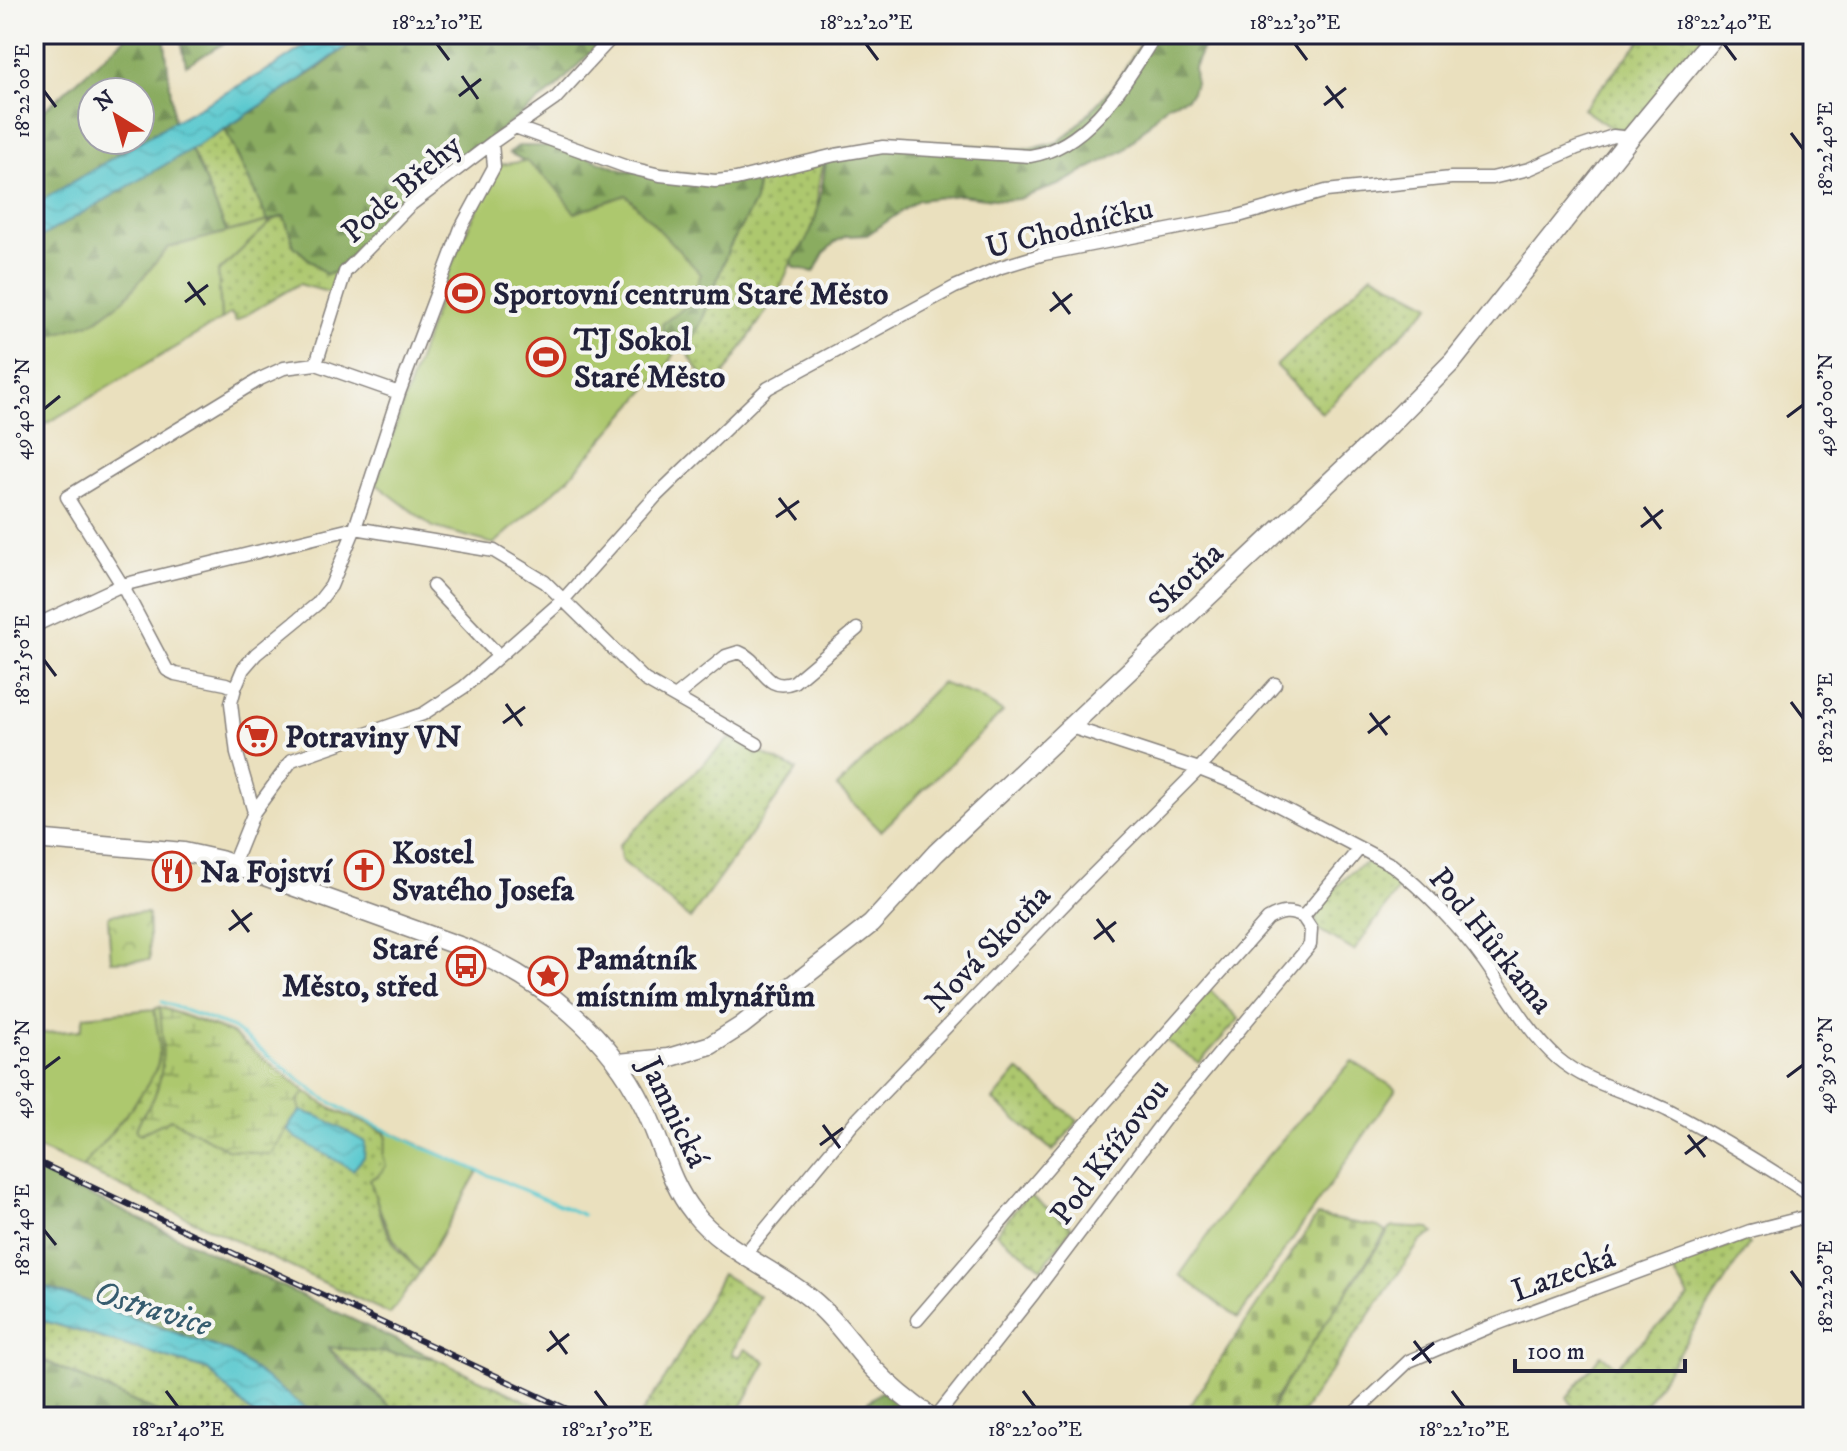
<svg xmlns="http://www.w3.org/2000/svg" width="1847" height="1451" font-family="'IM FELL DW Pica',serif">
	<defs>
		<pattern id="grass-dots" width="8" height="8" patternUnits="userSpaceOnUse" patternTransform="scale(2)"><rect width="8" height="8" fill="#adc86e"/><path d="M2 2h.1M6 6h.1" fill="none" stroke="#8ca25c" stroke-width="1.8" stroke-linecap="round"/></pattern>
		<pattern id="forest-firs" width="22" height="20" patternUnits="userSpaceOnUse" patternTransform="scale(2)"><rect width="22" height="20" fill="#8aac61"/><path d="M5 1l3.5 6h-7zM16 11l3.5 6h-7z" fill="#708c51"/></pattern>
		<pattern id="wetland-marsh" width="20" height="14" patternUnits="userSpaceOnUse" patternTransform="scale(2)"><rect width="20" height="14" fill="#adc86e"/><path d="M1 5h8M5 5V1M11 12h8M15 12V8" fill="none" stroke="#8ca25c"/></pattern>
		<pattern id="cemetery-stones" width="16" height="16" patternUnits="userSpaceOnUse" patternTransform="scale(2)"><rect width="16" height="16" fill="#adc86e"/><path d="M2 7V4a2 2 0 0 1 4 0v3zM10 15v-3a2 2 0 0 1 4 0v3z" fill="#8ca25c"/></pattern>
		<pattern id="park-crowns" width="20" height="18" patternUnits="userSpaceOnUse" patternTransform="scale(2)"><rect width="20" height="18" fill="#adc86e"/><path d="M2 6a3 3 0 1 1 6 0M12 15a3 3 0 1 1 6 0" fill="none" stroke="#8ca25c"/></pattern>
		<pattern id="water-waves" width="16" height="10" patternUnits="userSpaceOnUse" patternTransform="scale(2)"><rect width="16" height="10" fill="#5bc9cf"/><path d="M0 5q4-4 8 0t8 0" fill="none" stroke="#4facb3"/></pattern>
	</defs>
	<rect width="100%" height="100%" fill="#f6f6f2"/>
	<filter id="ink" filterUnits="userSpaceOnUse"><feTurbulence type="fractalNoise" baseFrequency=".0125" numOctaves="2"/><feDisplacementMap in="SourceGraphic" scale="16" xChannelSelector="R" yChannelSelector="G"/><feConvolveMatrix kernelMatrix="1 2 1 2 8 2 1 2 1" color-interpolation-filters="sRGB"/></filter>
	<filter id="wash" filterUnits="userSpaceOnUse"><feTurbulence type="fractalNoise" baseFrequency=".006" numOctaves="4" result="noise"/><feDisplacementMap in="SourceGraphic" scale="32" xChannelSelector="R" yChannelSelector="G"/><feGaussianBlur stdDeviation="1.8" result="paint"/><feColorMatrix in="noise" values="0 0 0 0 0 0 0 0 0 0 0 0 0 0 0 0 0 1.4 0 .05"/><feComposite in="paint" operator="in"/></filter>
	<g filter="url(#wash)">
		<rect width="100%" height="100%" fill="#eae0be"/>
		<path fill="url(#grass-dots)" stroke="#687554" stroke-width="2" d="M1646,34H1709L1630,129L1611,128L1583,109Z
			M225,129L268,221L227,232L191,149Z
			M824,163L818,187L817,214L810,236L792,260L779,292L721,379L712,386L709,385L685,350L702,320L729,248L755,201L758,178Z
			M284,216L294,246L325,274L333,273L338,268L344,270L335,294L299,284L236,321L231,313L221,320L218,272L273,220Z
			M1372,274L1431,305L1322,413L1276,366Z
			M730,738L797,770L690,919L621,860L619,845Z
			M1372,861L1404,881L1354,951L1318,929L1315,917C1327,898 1349,867 1372,861Z
			M1210,990L1239,1019L1199,1063L1165,1040Z
			M160,1007L231,1033L306,1092L332,1109L383,1131L387,1138L383,1155L386,1166L378,1176L370,1179L384,1225L396,1248L420,1272L390,1314L82,1168C102,1142 146,1095 157,1066C163,1049 156,1026 154,1009Z
			M1018,1070L1078,1121L1053,1151L993,1100Z
			M1028,1194L1072,1227L1042,1268L996,1233Z
			M1394,1227L1430,1229L1434,1233L1420,1242L1299,1417H1270L1275,1402L1291,1374L1390,1229Z
			M1744,1240L1749,1244L1637,1417H1585L1577,1413L1567,1397L1601,1355L1616,1366L1689,1297L1671,1268Z
			M722,1274L759,1296L732,1353L739,1357L745,1349L766,1362L736,1417H639L672,1368Z
			M34,1318L208,1370L255,1417H167L34,1356Z
			M327,1346L434,1358L561,1417H401Z"/>
		<path fill="url(#forest-firs)" stroke="#56674e" stroke-width="2" fill-rule="evenodd" d="M125,34H164L174,121L34,205V119L124,39ZM92,92H140V140H92Z
			M180,34H240L186,65Z
			M363,34H608L555,89L405,202L333,273L325,274L294,246L284,216L268,221L225,129L319,68Z
			M1146,34H1209L1194,67L1195,83L1192,92L1187,98L1168,104L1124,150L1061,184L1018,199L1003,200L959,195L918,200L867,235L846,236L835,242L824,253L814,272L793,267L792,260C818,232 820,198 826,161L902,144L946,143L1017,149L1034,148L1058,142L1073,130L1116,83Z
			M518,146H558L622,170L757,179L755,201L729,248L702,321L685,350L676,351L663,337L662,324L689,303L626,195L575,213C552,189 541,167 509,153Z
			M191,149L227,232L168,248L124,300L94,322L34,341V241Z
			M34,1169L434,1358L328,1347L337,1359L401,1417H318L230,1352L34,1283Z
			M34,1356L167,1417H34Z
			M882,1391L913,1417H857L854,1413Z"/>
		<path fill="url(#wetland-marsh)" stroke="#687554" stroke-width="2" d="M160,1007L231,1033L306,1092L298,1100L301,1111C290,1119 280,1142 271,1155L227,1149L171,1119L140,1134L136,1131C138,1118 149,1109 154,1097C167,1067 162,1038 160,1007Z"/>
		<path fill="url(#cemetery-stones)" stroke="#687554" stroke-width="2" d="M1317,1216L1378,1227L1386,1232L1275,1399L1270,1417H1182Z"/>
		<path fill="url(#park-crowns)" stroke="#687554" stroke-width="2" d="M148,913L150,960L111,961L108,917L112,914Z"/>
		<path fill="#adc86e" stroke="#687554" stroke-width="2" d="M526,161L555,187L575,213L626,195L701,274L689,304L662,324L663,337L676,351L669,364L569,478L494,544L433,527L376,484L444,284L461,242L499,165Z
			M273,220L218,272L221,320L34,431V341L94,322L124,300L168,248Z
			M941,683L977,696L1003,712L881,831L837,787Z
			M154,1009C156,1026 163,1049 157,1066C146,1095 102,1142 82,1168L34,1147V1034L81,1030L84,1016Z
			M1352,1061L1396,1089L1238,1318L1180,1275L1248,1178Z
			M384,1129L478,1171L420,1272C390,1242 382,1219 370,1179L378,1176L386,1166L383,1155L387,1138Z"/>
		<path fill="url(#water-waves)" stroke="#3e7685" stroke-width="2" d="M323,34H363C260,113 146,176 34,241V205L174,121L273,67Z
			M301,1111L320,1117L365,1142L364,1157L353,1170L295,1137L288,1130L291,1122Z
			M34,1283L230,1352L318,1417H255L208,1370L34,1318Z"/>
		<g fill="none" stroke-linecap="round" stroke-linejoin="round">
			<path stroke="#5bc9cf" stroke-width="3" d="M162,1002L233,1028L319,1095L346,1111L417,1145L583,1215"/>
		</g>
	</g>
	<g filter="url(#ink)">
		<g fill="none" stroke-linecap="round" stroke-linejoin="round">
			<g stroke="#86817c" stroke-width="15">
				<path id="street" d="M515,127L627,167L660,175L715,181L736,179L835,155L883,147L1030,156C1090,147 1126,81 1156,34
					M316,364L345,272L409,206L492,143
					M433,586L499,656
					M34,626L122,585L355,528L494,551L545,582L645,680L757,744
					M235,688L226,684L175,674L167,670L122,585L67,497L260,379L284,368L316,364L399,393
					M675,697L726,656L739,652C763,661 764,694 794,682L857,629
					M1071,727L1199,769L1237,784L1392,865C1423,889 1462,930 1484,961C1507,993 1528,1032 1557,1058C1587,1084 1632,1093 1667,1110C1717,1136 1766,1166 1813,1197
					M254,812L292,760L423,714L464,687L564,599L656,496L768,388L955,287L1001,267L1044,254L1235,217L1326,191L1451,178H1492L1529,169L1577,148L1613,136L1630,138
					M233,864L254,812L237,754L231,703L235,688L243,669L256,654L317,604L331,586L355,528L399,393L461,228L494,167L492,143L555,99L615,34
					M744,1255L853,1124L1076,892L1199,769L1275,684
					M917,1320L1069,1143L1268,919C1281,912 1289,910 1303,917L1359,849
					M936,1417L1034,1293L1168,1115L1310,945L1311,929L1303,917
					M1350,1417L1409,1361L1494,1325L1750,1231L1813,1215"/>
			</g>
			<g stroke="#86817c" stroke-width="21">
				<path id="secondary" d="M34,839L184,852L220,860L473,951C545,983 609,1035 644,1107C661,1141 669,1182 693,1212C722,1250 773,1268 810,1298C835,1318 854,1347 875,1370C892,1388 911,1403 931,1417
					M619,1063L668,1058L711,1045L741,1026L871,924L936,853L1390,425L1453,361L1630,138L1716,34"/>
			</g>
			<use href="#street" stroke="#fff" stroke-width="12"/>
			<use href="#secondary" stroke="#fff" stroke-width="18"/>
			<g stroke="#22223b" stroke-width="6">
				<path id="rail" d="M34,1160L584,1417"/>
			</g>
			<use href="#rail" stroke="#f6f6f2" stroke-width="3" stroke-dasharray="9" stroke-linecap="butt"/>
		</g>
	</g>
	<path fill="none" stroke="#22223b" stroke-width="3" d="M437,44L449,60M866,44L878,60M1295,44L1307,60M1724,44L1736,60M462,76L478,99M1326,86L1343,108M44,91L56,107M459,96L481,79M1324,105L1346,88M1791,133L1803,149M188,282L205,305M1053,292L1070,314M185,302L208,285M1050,311L1072,294M44,409L60,396M1787,417L1803,405M779,498L796,520M1644,507L1661,529M776,517L799,501M1641,527L1663,510M44,660L56,676M1791,702L1803,718M506,704L522,726M1370,713L1387,735M503,723L525,707M1368,733L1390,716M232,910L249,932M1097,919L1114,942M229,930L252,913M1094,939L1116,922M44,1069L60,1057M1787,1077L1803,1065M823,1125L840,1148M1688,1135L1705,1157M820,1145L843,1128M1685,1154L1707,1137M44,1230L56,1245M1791,1271L1803,1287M550,1331L567,1354M1414,1341L1431,1363M547,1351L569,1334M1412,1360L1434,1343M166,1391L178,1407M595,1391L607,1407M1023,1391L1035,1407M1452,1391L1464,1407"/>
	<defs>
		<g id="stadium-ring" transform="scale(2)"><circle r="9.5" fill="#f6f6f2" stroke="#c8321e" stroke-width="1.5"/><path d="M0-5a6.5 5 0 1 0 0 10a6.5 5 0 1 0 0-10ZM-3.5-1.8h7v3.6h-7Z" fill="#c8321e"/></g>
		<g id="supermarket-ring" transform="scale(2)"><circle r="9.5" fill="#f6f6f2" stroke="#c8321e" stroke-width="1.5"/><path d="M-6-5.5h2.5l.6 2H6L4.5 2H-2.5L-4.4-4H-6ZM-1.5 3.2a1.3 1.3 0 1 0 .1 0ZM3 3.2a1.3 1.3 0 1 0 .1 0Z" fill="#c8321e"/></g>
		<g id="church-ring" transform="scale(2)"><circle r="9.5" fill="#f6f6f2" stroke="#c8321e" stroke-width="1.5"/><path d="M-1.2-6h2.4v3.5h3.3v2.4h-3.3V6h-2.4V-.1h-3.3v-2.4h3.3Z" fill="#c8321e"/></g>
		<g id="restaurant-ring" transform="scale(2)"><circle r="9.5" fill="#f6f6f2" stroke="#c8321e" stroke-width="1.5"/><path d="M-5-6h1v4h1v-4h1v4h1v-4h1v5L-1.5 .5V6h-2V.5L-5-1ZM5-6V6H3V1.5H1.5Q1.5-4 5-6Z" fill="#c8321e"/></g>
		<g id="bus-ring" transform="scale(2)"><circle r="9.5" fill="#f6f6f2" stroke="#c8321e" stroke-width="1.5"/><path d="M-5-6H5V4H4V6H2V4H-2V6H-4V4H-5ZM-3.5-4V0h7V-4ZM-3.5 1.2v1.5H-2V1.2ZM2 1.2v1.5H3.5V1.2Z" fill="#c8321e"/></g>
		<g id="sight-ring" transform="scale(2)"><circle r="9.5" fill="#f6f6f2" stroke="#c8321e" stroke-width="1.5"/><path d="M0-6L1.8-2.2L6-1.7L2.9 1.2L3.7 5.4L0 3.3L-3.7 5.4L-2.9 1.2L-6-1.7L-1.8-2.2Z" fill="#c8321e"/></g>
	</defs>
	<g fill-rule="evenodd">
		<use href="#stadium-ring" x="465" y="293"/>
		<use href="#stadium-ring" x="546" y="357"/>
		<use href="#supermarket-ring" x="257" y="736"/>
		<use href="#church-ring" x="364" y="870"/>
		<use href="#restaurant-ring" x="172" y="871"/>
		<use href="#bus-ring" x="466" y="966"/>
		<use href="#sight-ring" x="548" y="976"/>
	</g>
	<g text-anchor="middle" stroke-width="8" stroke-linejoin="round" paint-order="stroke">
		<g font-size="32" fill="#22223b" stroke="#f6f6f2">
			<text transform="translate(401 188) rotate(-41)" y="11">Pode Břehy</text>
			<text transform="translate(1069 227) rotate(-14)" y="11">U Chodníčku</text>
			<text transform="translate(1185 577) rotate(-43)" y="11">Skotňa</text>
			<text transform="translate(1492 940) rotate(51)" y="11">Pod Hůrkama</text>
			<text transform="translate(987 948) rotate(-46)" y="11">Nová Skotňa</text>
			<text transform="translate(675 1112) rotate(64)" y="11">Jamnická</text>
			<text transform="translate(1109 1151) rotate(-53)" y="11">Pod Křížovou</text>
			<text transform="translate(1563 1273) rotate(-20)" y="11">Lazecká</text>
		</g>
		<g font-size="32" font-weight="bold" fill="#22223b" stroke="#f6f6f2" text-anchor="start">
			<text x="493" y="304">Sportovní centrum Staré Město</text>
			<text x="574" y="350">TJ Sokol<tspan x="574" dy="37">Staré Město</tspan></text>
			<text x="285" y="747">Potraviny VN</text>
			<text x="392" y="863">Kostel<tspan x="392" dy="37">Svatého Josefa</tspan></text>
			<text x="200" y="882">Na Fojství</text>
			<text x="438" y="959" text-anchor="end">Staré<tspan x="438" dy="37">Město, střed</tspan></text>
			<text x="576" y="969">Památník<tspan x="576" dy="37">místním mlynářům</tspan></text>
		</g>
		<g font-size="34" font-style="italic" fill="#365c6f" stroke="#f6f6f2">
			<text transform="translate(153 1307) rotate(17)" y="12">Ostravice</text>
		</g>
	</g>
	<rect width="1847" height="1451" fill="none" stroke="#f6f6f2" stroke-width="88"/>
	<g transform="translate(116 116) rotate(323)"><circle r="38" fill="#f6f6f2" stroke="#a1a1a9" stroke-width="2"/>
	<path d="M0-6L14 30L0 20L-14 30Z" fill="#c8321e"/>
	<text y="-12" font-size="22" font-weight="bold" text-anchor="middle" fill="#22223b">N</text>
	</g>
	<path d="M1515 1359v12h170v-12" fill="none" stroke="#22223b" stroke-width="4"/>
	<text x="1527" y="1359" font-size="24" fill="#22223b" stroke="#f6f6f2" stroke-width="6" paint-order="stroke">100 m</text>
	<rect x="44" y="44" width="1759" height="1363" fill="none" stroke="#22223b" stroke-width="3"/>
	<g font-size="20" text-anchor="middle" fill="#22223b">
		<text x="437" y="29">18°22'10"E</text>
		<text x="866" y="29">18°22'20"E</text>
		<text x="1295" y="29">18°22'30"E</text>
		<text x="1724" y="29">18°22'40"E</text>
		<text transform="translate(22 91) rotate(-90)" y="7">18°22'00"E</text>
		<text transform="translate(1825 149) rotate(-90)" y="7">18°22'40"E</text>
		<text transform="translate(1825 405) rotate(-90)" y="7">49°40'00"N</text>
		<text transform="translate(22 409) rotate(-90)" y="7">49°40'20"N</text>
		<text transform="translate(22 660) rotate(-90)" y="7">18°21'50"E</text>
		<text transform="translate(1825 718) rotate(-90)" y="7">18°22'30"E</text>
		<text transform="translate(1825 1065) rotate(-90)" y="7">49°39'50"N</text>
		<text transform="translate(22 1069) rotate(-90)" y="7">49°40'10"N</text>
		<text transform="translate(22 1230) rotate(-90)" y="7">18°21'40"E</text>
		<text transform="translate(1825 1287) rotate(-90)" y="7">18°22'20"E</text>
		<text x="178" y="1436">18°21'40"E</text>
		<text x="607" y="1436">18°21'50"E</text>
		<text x="1035" y="1436">18°22'00"E</text>
		<text x="1464" y="1436">18°22'10"E</text>
	</g>
</svg>
